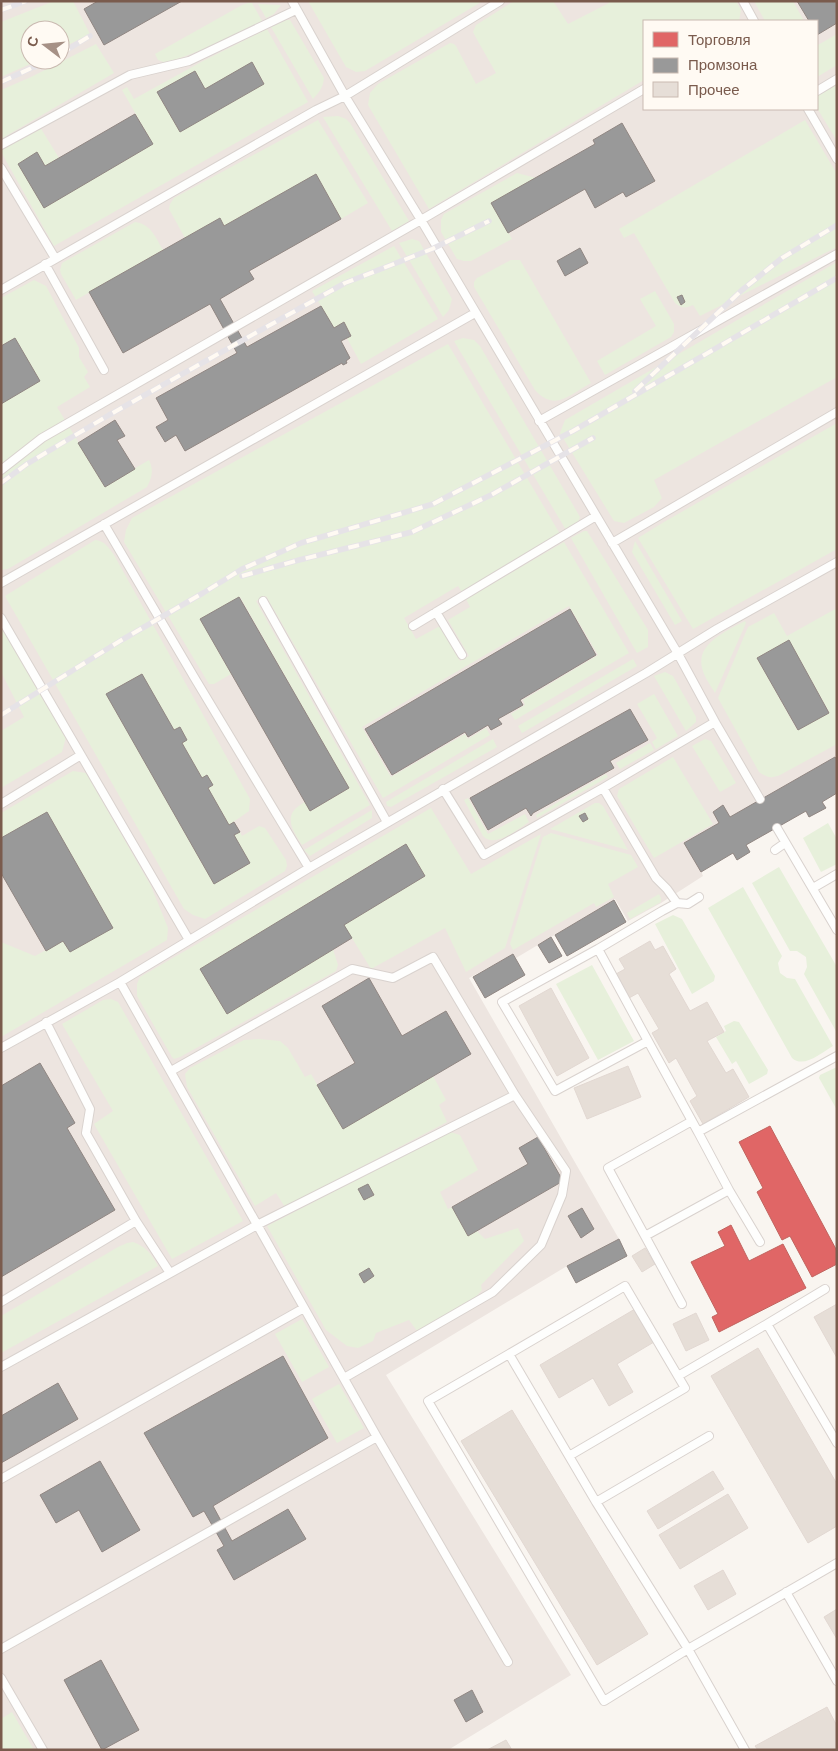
<svg xmlns="http://www.w3.org/2000/svg" width="838" height="1751" font-family="Barlow,sans-serif">
	<rect width="100%" height="100%" fill="#f9f5f0"/>
	<path fill="#ede5e0" fill-rule="evenodd" d="M1,1H837V793L823,801L826,808L809,817L805,812L784,823L701,871L703,876L661,903L628,921L615,899L516,958L513,954L469,978L619,1239L567,1266L386,1375L571,1675L448,1750H1ZM644,21H817V109H644ZM30,30H60V60H30Z"/>
	<path fill="#e7f0db" fill-rule="evenodd" d="M54,1H73L90,34L60,49V30H30V60H39L1,77V22Z
		M308,1H483L365,71L356,72L346,67Z
		M514,1H553L568,24L609,3V1H736L741,10L739,21H644V80L429,209L368,105L370,93L378,84L450,43L454,44L456,46L476,84L496,73L475,36L473,32L476,25Z
		M754,1H793L804,21H765Z
		M248,3H252L262,21L205,49L166,63L158,60L155,54L242,5Z
		M258,4L281,5L274,14L266,18Z
		M286,20H290L324,78C323,88 319,92 313,99L271,27Z
		M267,29L308,102L54,246L1,152V148L40,127L59,158L45,166L37,153L44,207L153,144L122,90L127,87L134,99L203,61ZM252,62L264,83L180,132L157,92L195,71L205,89Z
		M837,34V65L817,77V44L818,45Z
		M96,44L114,73L1,139V90L31,77Z
		M837,78V99L835,100L837,102V141L817,108V90Z
		M338,116L346,119L350,123L409,221L392,231L323,117Z
		M318,120L368,203L341,219L316,175L224,226L220,218L185,238L169,209L170,204L174,198Z
		M805,120L837,174V247L700,316L693,305C685,309 681,308 675,303L634,233L624,238L619,229Z
		M517,173L536,178L492,203L512,239L471,261H464L457,259L441,232V220L444,214Z
		M135,222C151,224 156,238 163,250L76,300L61,274L60,270L62,263Z
		M412,239L419,241L452,299L449,310L443,317L399,243Z
		M394,246L438,319L361,364L347,338L351,336L344,323L334,328L312,291Z
		M511,260H520L591,383C569,395 555,412 535,390L474,287V282L477,278Z
		M837,262V377L654,480L662,498L654,507L624,523L614,521L560,433L565,420Z
		M34,280L46,286L79,348V357L88,372L84,377L90,387L57,407L105,486L149,460C154,470 152,477 147,487L8,569L1,570V404L40,381L15,338L1,346V298Z
		M655,291L674,324V332L671,337L605,375L597,361L656,326L640,299Z
		M463,338L474,340L480,346L580,517L578,523L566,530L454,341Z
		M448,344L560,534L462,592L458,586L404,618L416,639L440,626L460,661L469,656L448,620L470,607L466,599L564,542L629,653L515,720L511,714L525,705L523,700L598,655L569,606L362,727L391,777L465,734L468,739L486,728L490,735L383,798L266,596L256,601L370,805L302,845C291,828 282,814 305,802L311,811L349,788L240,597L200,619L231,674L214,684H209L124,542L126,530L132,518Z
		M837,423V549L693,629L638,538L664,522Z
		M584,531H587L648,630V647L637,653L571,538Z
		M95,540C105,541 108,547 114,555L250,799L249,811L229,825L208,788L213,785L207,775L202,778L182,743L187,740L180,727L174,730L142,674L106,694L214,884L250,863L234,835L240,832L242,836L259,826L265,828L286,860L287,866L285,871L205,919L193,915L184,909L5,596Z
		M635,541L682,621L675,625L632,552Z
		M837,608V744L780,775C771,779 766,777 759,772L718,698L748,627L774,613L787,636ZM789,640L829,712L797,730L757,658Z
		M745,621L746,623L715,693C711,686 704,677 702,668C696,643 727,631 745,621Z
		M1,627L66,737L62,752L1,788V731L24,717L1,672Z
		M633,659L637,666L522,733L518,726Z
		M665,672L673,676L696,717V722L686,731L654,676Z
		M654,694L678,736L656,749L652,742L657,738L637,704Z
		M493,739L497,747L391,807L387,806L386,802Z
		M705,739L711,741L736,783L720,792L692,746Z
		M650,743L654,750L620,769L616,763Z
		M673,757L713,824L654,858L617,796L619,789Z
		M73,771L86,773L151,886L168,928L167,940L1,1037V942L35,956L63,941L70,952L112,928L47,812L1,838V813Z
		M606,774L608,777L537,818L536,815Z
		M468,798L488,834L525,814L529,822C518,829 495,849 483,836L464,800Z
		M595,803H599L603,806L628,850L550,829Z
		M431,808L471,874L541,834L505,948L466,972L445,928L371,969L344,925L425,876L405,844L201,969L333,949L338,965L336,971L180,1057L174,1059L172,1057L137,996V984L140,977Z
		M372,810V818L310,856L304,850Z
		M828,823L837,839V864L821,872L803,838Z
		M551,833L631,855L638,867L608,884L614,897L596,907L594,903L513,950L510,944L543,837Z
		M779,867L837,967V1033L804,974L807,967L806,957L797,951H790L752,883Z
		M743,887L782,956L778,963L780,973L787,978L795,979L833,1046C822,1052 804,1069 792,1058L708,908Z
		M659,894L661,898V902L630,919L627,913Z
		M673,915L682,919L715,976L714,981L692,994L655,924Z
		M592,965L634,1041L598,1060L556,984Z
		M111,999L118,1002L243,1221L172,1259L94,1124L113,1111L62,1024L103,1000Z
		M734,1021L739,1022L768,1070L767,1074L749,1084L736,1061L732,1064L716,1037L726,1031L724,1026Z
		M259,1039L280,1041L288,1048L305,1077L311,1074L343,1128L433,1076L446,1100L439,1105L447,1122L285,1207L276,1193L255,1206L187,1087L185,1074L190,1068L244,1040Z
		M837,1067V1110L819,1078L820,1075Z
		M450,1132L460,1135L478,1170L440,1192L448,1209L452,1207L468,1235L477,1231L485,1239L518,1228L524,1241L481,1285L482,1290L474,1299L418,1332L409,1320L376,1333L373,1341L358,1348L347,1346L326,1330L267,1226Z
		M133,1242C147,1247 151,1254 158,1266L1,1353V1316L118,1247L127,1243Z
		M302,1319L329,1367L302,1382L275,1334Z
		M339,1384L364,1428L337,1443L312,1399Z
		M12,1712L34,1750H1V1719Z"/>
	<path fill="#e06666" stroke="#c1635e" d="M770,1126L837,1251V1264L812,1277L790,1236L782,1240L757,1192L763,1188L739,1142Z
		M731,1225L749,1261L783,1244L806,1288L719,1332L712,1317L718,1314L691,1262L725,1246L718,1232Z"/>
	<path fill="#999" stroke="#908682" d="M98,1H182L104,45L84,9Z
		M797,1H837V23L817,35V21H809Z
		M252,62L264,84L180,132L157,92L195,71L205,89Z
		M135,114L153,144L44,208L18,164L37,152L45,166Z
		M622,123L655,181L626,197L623,192L595,208L585,189L508,233L491,203L595,144L593,140Z
		M316,174L341,219L249,271L254,279L220,299L247,347L321,306L334,328L344,322L351,336L341,341L350,358L346,361L347,363L343,365L342,363L185,451L176,435L165,442L156,427L168,420L156,398L237,353L210,304L123,353L89,292L220,218L224,226Z
		M580,248L588,263L565,276L557,261Z
		M682,295L685,302L681,305L677,297Z
		M15,338L40,381L1,404V346Z
		M115,420L125,436L117,440L135,469L105,487L78,443Z
		M239,597L349,788L310,811L200,619Z
		M570,609L596,655L520,700L523,705L498,719L502,724L491,730L488,725L468,737L465,732L392,775L365,729Z
		M789,640L829,713L798,730L757,658Z
		M142,674L174,730L180,727L187,740L182,743L202,778L207,775L213,785L208,788L229,825L234,822L240,832L234,835L250,863L214,884L106,694Z
		M630,709L648,740L610,761L614,768L533,813L531,816L526,808L488,830L470,798Z
		M835,757L837,760V793L822,802L826,808L809,817L806,811L746,845L750,852L737,860L733,853L701,872L684,843L719,823L713,812L723,805L730,817Z
		M47,812L113,928L70,952L63,941L46,951L1,873V838Z
		M585,813L588,819L583,822L579,816Z
		M406,844L425,876L344,925L352,938L227,1014L200,969Z
		M614,900L626,922L567,956L555,935Z
		M551,937L562,956L549,963L538,945Z
		M513,954L525,975L485,998L473,977Z
		M369,978L402,1036L446,1011L471,1054L343,1129L317,1085L355,1063L322,1006Z
		M40,1063L75,1123L67,1128L115,1210L1,1277V1086Z
		M538,1137L563,1181L468,1236L452,1207L528,1164L519,1148Z
		M368,1184L374,1195L364,1200L358,1189Z
		M582,1208L594,1229L581,1238L568,1216Z
		M619,1239L627,1256L576,1283L567,1266Z
		M369,1268L374,1276L364,1283L359,1274Z
		M283,1356L328,1438L213,1506L232,1541L288,1509L306,1539L234,1580L217,1550L224,1546L204,1511L193,1517L144,1433Z
		M58,1383L78,1419L1,1463V1416Z
		M100,1461L140,1530L102,1552L79,1510L56,1523L40,1495Z
		M101,1660L139,1730L102,1750L64,1680Z
		M472,1690L483,1712L466,1722L454,1700Z"/>
	<path fill="#e6ded7" stroke="#e2d8d2" d="M650,941L655,950L663,946L676,969L669,974L690,1011L707,1002L724,1032L707,1041L726,1073L733,1069L749,1097L703,1124L690,1101L697,1096L676,1058L669,1063L652,1033L659,1029L638,993L629,998L616,974L625,969L619,959Z
		M551,988L589,1058L557,1076L519,1006Z
		M628,1066L641,1097L587,1119L574,1088Z
		M645,1248L655,1264L642,1272L632,1256Z
		M837,1304V1358L814,1317Z
		M635,1309L654,1342L617,1364L633,1392L609,1406L593,1378L559,1398L540,1365Z
		M696,1313L709,1340L686,1351L673,1324Z
		M758,1348L837,1484V1526L808,1543L711,1376Z
		M512,1410L648,1634L597,1665L461,1441Z
		M713,1471L724,1489L658,1529L647,1511Z
		M728,1494L748,1528L680,1569L659,1535Z
		M723,1570L736,1594L708,1610L694,1586Z
		M837,1609V1639L824,1617Z
		M827,1707L837,1726V1749L758,1750L755,1746Z
		M506,1740L512,1750H487Z"/>
	<g fill="none" stroke-linecap="round" stroke-linejoin="round">
		<g stroke="#d9d2ce" stroke-width="10">
			<path id="lane" d="M743,1L754,21
				M817,91L837,79
				M808,109L837,159
				M1,145L130,75L189,61L296,10
				M1,168L55,258
				M45,264L104,370
				M1,290L316,110L345,96L292,1
				M539,421L837,254
				M1,470L42,438L421,220L345,96L500,1
				M104,524L194,677L309,868L646,673L717,629L837,562
				M612,543L837,412
				M1,583L475,313
				M263,601L387,822
				M436,612L462,655
				M1,618L189,940
				M413,626L596,516
				M715,722L760,799
				M603,788L656,878L667,889L677,903
				M443,789L484,855L603,788L715,722L677,652L421,220L644,89
				M1,804L81,755
				M777,828L837,930
				M775,850L785,843
				M309,868L120,982L377,1437L508,1662
				M813,888L837,874
				M598,949L648,1041
				M46,1022L90,1109L86,1133L136,1221
				M1,1048L120,982
				M698,1132L648,1041L555,1091L502,1002L598,949L662,911L677,903L688,904L699,897
				M729,1190L760,1242
				M645,1236L729,1190L698,1132L837,1056
				M1,1302L136,1221L170,1273
				M682,1304L608,1168L692,1121
				M767,1324L825,1289
				M509,1354L625,1286L685,1388L569,1456
				M1,1367L257,1225L515,1095L433,957L393,978L352,969L171,1071
				M678,1376L767,1324L837,1443
				M344,1378L493,1292L541,1245L562,1195L566,1171L515,1095
				M1,1479L304,1308
				M596,1502L709,1436
				M786,1592L837,1681
				M1,1649L377,1437
				M1,1678L43,1750
				M745,1750L688,1649L596,1502L509,1354L428,1401L604,1701L688,1649L837,1563"/>
		</g>
		<use href="#lane" stroke="#fefefd" stroke-width="8"/>
		<g stroke="#e6e3e7" stroke-width="5.5">
			<path id="rail" d="M1,10L26,1
				M60,54L90,36
				M1,82L49,60
				M635,391L742,290L782,258L837,225
				M1,483L27,464L109,415L345,283L432,249L489,221
				M242,576L299,560L412,532L491,495L593,438
				M1,715L120,641L203,593L242,569L301,543L433,504L573,431L837,278"/>
		</g>
		<use href="#rail" stroke="#fffaf3" stroke-width="4" stroke-dasharray="11" stroke-linecap="butt"/>
	</g>
	<rect width="838" height="1751" fill="none" stroke="#7a5b4d" stroke-width="5"/>
	<rect x="643" y="20" width="175" height="90" fill="#fffaf3" stroke="#cabab1"/>
	<rect x="653" y="32" width="25" height="15" fill="#e06666" stroke="#cabab1"/>
	<text x="688" y="45" font-size="15" fill="#7a5b4d">Торговля</text>
	<rect x="653" y="58" width="25" height="15" fill="#999999" stroke="#cabab1"/>
	<text x="688" y="70" font-size="15" fill="#7a5b4d">Промзона</text>
	<rect x="653" y="82" width="25" height="15" fill="#e6ded7" stroke="#cabab1"/>
	<text x="688" y="95" font-size="15" fill="#7a5b4d">Прочее</text>
	<g transform="translate(45 45) rotate(286)"><circle r="24" fill="#fffaf3" stroke="#cabab1"/>
	<path d="M0-4L9 19L0 12L-9 19Z" fill="#a69186"/>
	<text y="-8" font-size="14" font-weight="bold" text-anchor="middle" fill="#7a5b4d">С</text>
	</g>
</svg>
